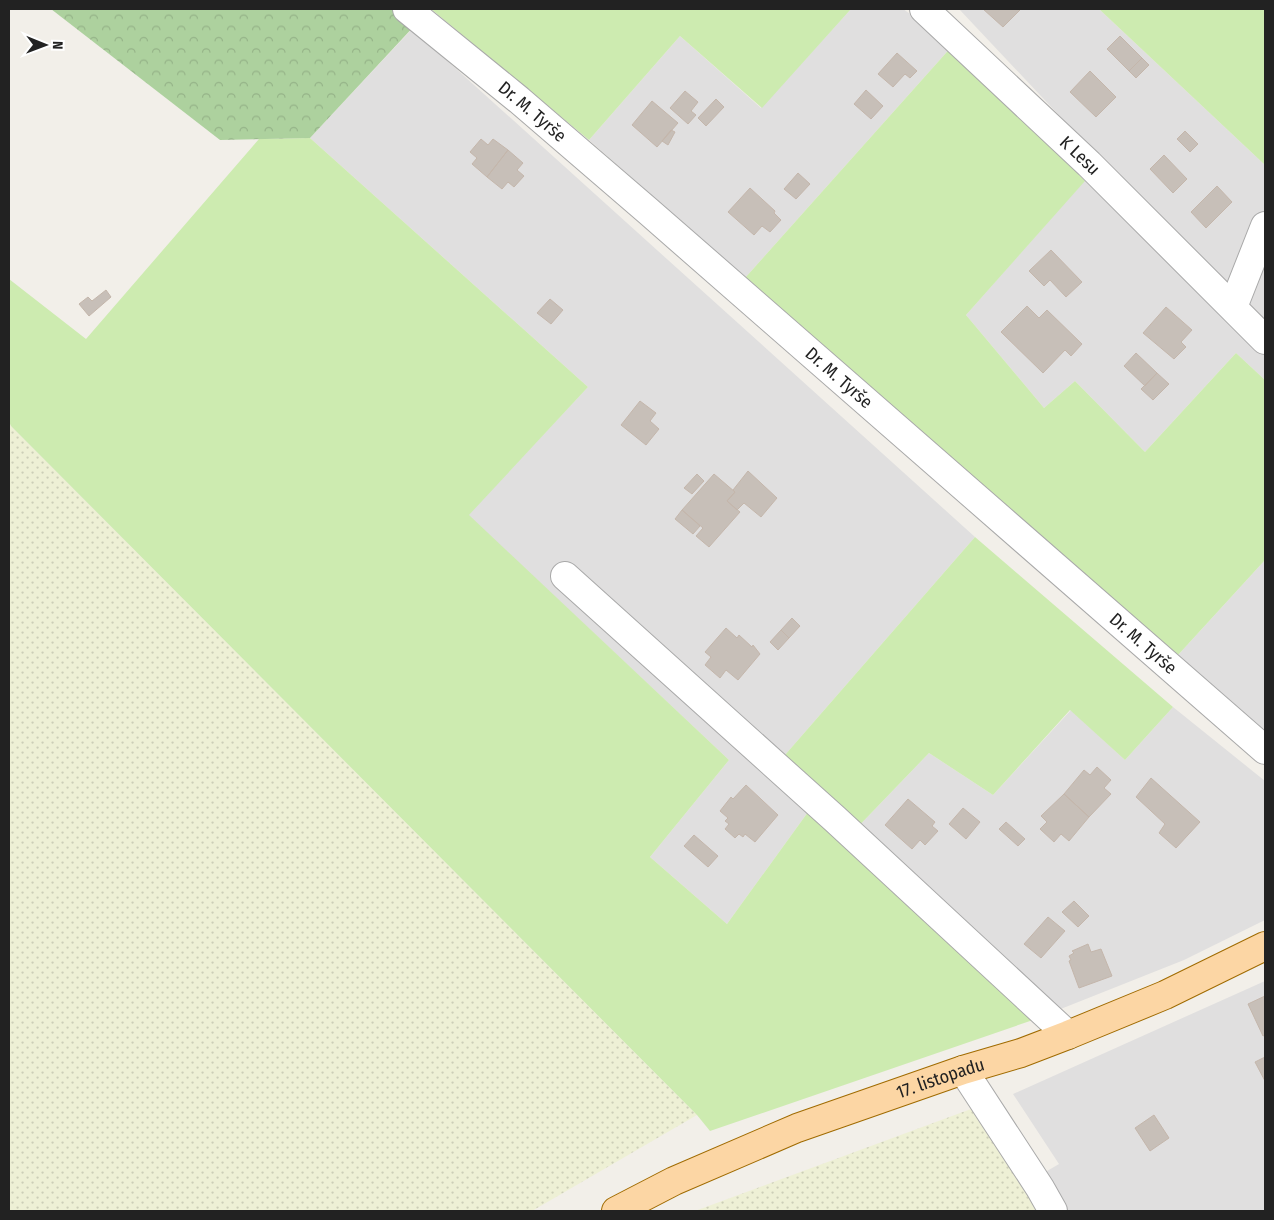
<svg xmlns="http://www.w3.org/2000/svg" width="1274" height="1220" font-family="'Fira Sans Condensed',sans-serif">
	<defs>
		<pattern id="farmland-dots" width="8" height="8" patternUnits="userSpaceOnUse" patternTransform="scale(1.25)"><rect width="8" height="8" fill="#eef0d5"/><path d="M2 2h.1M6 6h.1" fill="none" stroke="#ccceb7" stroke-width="1.8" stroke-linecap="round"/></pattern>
		<pattern id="forest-crowns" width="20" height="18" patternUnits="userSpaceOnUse" patternTransform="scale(1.25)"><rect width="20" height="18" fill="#add19e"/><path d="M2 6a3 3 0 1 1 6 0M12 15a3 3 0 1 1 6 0" fill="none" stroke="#95b388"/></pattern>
	</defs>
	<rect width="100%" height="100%" fill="#f2efe9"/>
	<path fill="#e0dfdf" d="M851,9H903L954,44L745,278L589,140L680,36L761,108Z
		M959,9H1099L1265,165V380L1236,353L1145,452L1075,381L1044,408L966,315L1102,161Z
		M412,29L975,537L778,763L816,801L727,924L650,857L729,760L468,515L588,387L310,138Z
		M1265,560V731L1178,655Z
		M1173,707L1265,781V920L1184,960L1033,1020L851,834L929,753L993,795L1071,710L1125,760Z
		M1265,981V1211H1066L1042,1174L1059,1164L1013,1094Z"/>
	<path fill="url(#farmland-dots)" d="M9,422L11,426L697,1115L532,1211H9Z
		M971,1109L1038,1211H695Z"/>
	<path fill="#cdebb0" d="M431,9H851L762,108L680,36L589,140Z
		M1099,9H1265V165Z
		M954,44L1085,181L966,315L1044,408L1075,381L1145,452L1236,353L1265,380V560L1178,655L745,278Z
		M310,138L588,387L469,515L729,760L650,857L727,924L816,801L778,763L975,537L1173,707L1125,760L1070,710L993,795L929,753L851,834L1033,1020L710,1131L697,1115L11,426L9,422V279L86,339L259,139Z"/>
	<path fill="url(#forest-crowns)" d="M51,9H430L310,138L220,140Z"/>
	<path fill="#c7bfb8" stroke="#c4b6ab" d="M983,9H1021L1003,27Z
		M1120,36L1142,58L1129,71L1107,49Z
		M897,53L917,71L910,78L905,74L893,87L878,74Z
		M1142,58L1149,65L1136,78L1129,71Z
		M1090,71L1116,97L1096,117L1070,92Z
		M866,90L883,106L871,119L854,104Z
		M685,91L698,102L691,111L696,115L688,124L670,108Z
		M716,99L724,107L706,126L698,118Z
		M652,101L678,123L657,147L632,125Z
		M671,130L675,132L668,145L662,141Z
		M1185,131L1198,144L1190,152L1177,139Z
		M481,139L488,145L493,139L508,150L487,177L472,164L477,158L470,152Z
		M508,150L523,163L517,170L524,176L514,187L508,182L502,189L487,177Z
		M1164,155L1187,179L1173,193L1150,169Z
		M798,173L810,184L796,199L784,189Z
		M1217,186L1232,202L1206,228L1191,212Z
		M750,188L775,211L774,213L781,220L770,232L762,226L754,235L728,212Z
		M1051,250L1082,282L1066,297L1050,280L1044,286L1029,271Z
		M106,290L111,297L89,316L79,304L88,297L92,301Z
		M550,299L563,310L551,324L537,313Z
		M1027,306L1039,318L1047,310L1082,344L1071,356L1065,350L1043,373L1001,332Z
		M1166,307L1192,330L1181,342L1186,347L1174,359L1143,333Z
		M1136,353L1157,373L1145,386L1124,366Z
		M1157,373L1169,384L1153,400L1141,389Z
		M640,401L656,413L650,421L659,429L646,445L621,425Z
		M748,471L777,498L761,517L744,503L737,510L727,501L735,492L733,490Z
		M697,474L704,481L692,494L684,488Z
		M714,474L735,492L727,501L740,512L709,547L696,536L703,528L682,510Z
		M682,510L700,526L693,534L675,519Z
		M792,618L800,626L789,638L781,630Z
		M726,628L737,638L739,635L752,647L753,645L760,654L738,680L726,670L720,678L705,665L711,657L705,652Z
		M781,630L789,638L778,650L770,642Z
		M1097,767L1111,780L1104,788L1111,794L1089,817L1064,794L1084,770L1090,775Z
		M1151,778L1200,822L1176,848L1159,833L1165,824L1136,797Z
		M746,785L778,815L755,842L745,834L743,837L739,834L735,838L725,829L729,824L725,821L728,818L720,811L731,797L733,799Z
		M1064,794L1089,817L1069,841L1061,834L1054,842L1040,829L1047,822L1041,816Z
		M908,799L935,822L932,826L938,831L925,845L920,840L912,849L885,825Z
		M963,808L980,822L966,839L949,824Z
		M1006,822L1025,839L1018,846L999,829Z
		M694,835L718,856L708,867L684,846Z
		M1074,901L1089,916L1078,927L1062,912Z
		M1048,917L1065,931L1041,958L1024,944Z
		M1088,944L1091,952L1101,949L1112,976L1079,988L1069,961L1071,960L1069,956L1074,953L1072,951Z
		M1265,996V1035L1263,1036L1248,1004Z
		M1265,1057V1081L1255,1062Z
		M1154,1115L1169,1138L1150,1151L1135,1128Z"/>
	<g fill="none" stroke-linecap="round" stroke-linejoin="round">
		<g stroke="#a9a9a9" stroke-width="30">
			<g id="minor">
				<path id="s1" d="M407,9L519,100L648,211L1265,750"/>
				<path id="s2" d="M924,9L1089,164L1265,340"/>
				<path d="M1233,307L1265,226"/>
				<path d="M565,576L835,819L1068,1035"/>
				<path d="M963,1070L1040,1188L1053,1211"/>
			</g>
		</g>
		<g stroke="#a06b00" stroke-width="30">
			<g id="major">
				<path id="s3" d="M616,1211L674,1181L797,1128L963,1070L1021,1053L1068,1035L1165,995L1265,946"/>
			</g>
		</g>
		<use href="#minor" stroke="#fff" stroke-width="28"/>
		<use href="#major" stroke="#fcd6a4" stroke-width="28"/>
	</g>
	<g text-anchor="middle" stroke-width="4.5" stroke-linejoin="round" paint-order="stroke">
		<g font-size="18" fill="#222" stroke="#fff">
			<text dy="6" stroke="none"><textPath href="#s1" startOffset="162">Dr. M. Tyrše</textPath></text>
			<text dy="6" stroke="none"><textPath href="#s2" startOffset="214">K Lesu</textPath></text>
			<text dy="6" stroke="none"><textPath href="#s1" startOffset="568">Dr. M. Tyrše</textPath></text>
			<text dy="6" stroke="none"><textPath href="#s1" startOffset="972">Dr. M. Tyrše</textPath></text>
			<text dy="6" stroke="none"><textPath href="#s3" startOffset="351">17. listopadu</textPath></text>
		</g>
	</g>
	<rect width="1274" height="1220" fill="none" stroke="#222222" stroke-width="20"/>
	<g transform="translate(45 45) rotate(91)" stroke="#ffffff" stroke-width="4" paint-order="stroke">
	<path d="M0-4L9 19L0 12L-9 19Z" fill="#222222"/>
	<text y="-8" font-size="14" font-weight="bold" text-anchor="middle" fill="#222222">N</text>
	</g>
</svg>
